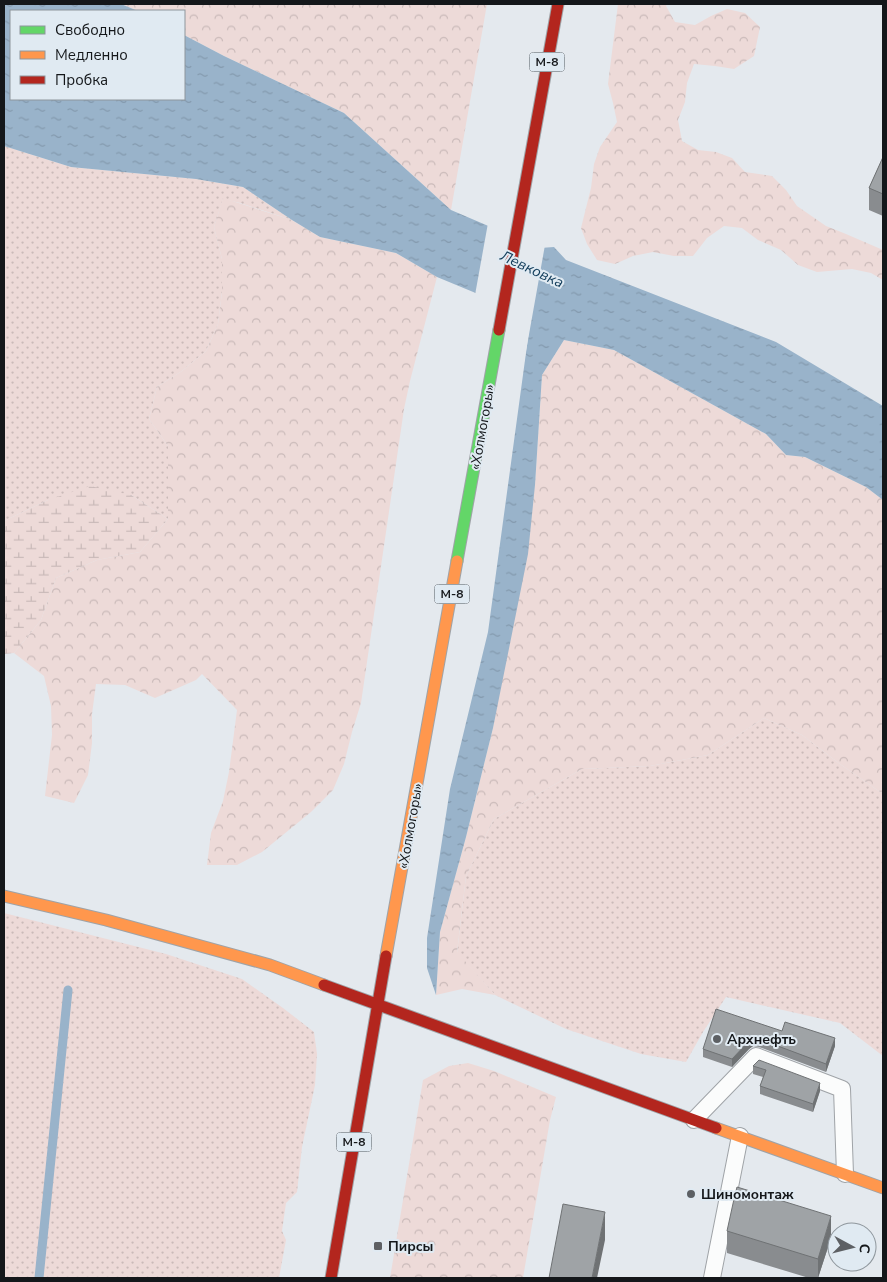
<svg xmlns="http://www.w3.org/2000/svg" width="887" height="1282" font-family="'Nunito Sans',sans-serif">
	<defs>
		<pattern id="grass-dots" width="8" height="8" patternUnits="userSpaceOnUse" patternTransform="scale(1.25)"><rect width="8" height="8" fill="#eddad8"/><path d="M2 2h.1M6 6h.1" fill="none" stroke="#cabab9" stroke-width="1.8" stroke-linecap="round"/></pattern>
		<pattern id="forest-crowns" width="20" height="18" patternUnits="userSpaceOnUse" patternTransform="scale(1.25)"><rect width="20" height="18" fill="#eddad8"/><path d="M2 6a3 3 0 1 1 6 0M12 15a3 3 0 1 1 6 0" fill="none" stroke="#cabab9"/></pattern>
		<pattern id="wetland-marsh" width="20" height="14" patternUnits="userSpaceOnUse" patternTransform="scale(1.25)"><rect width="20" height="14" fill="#eddad8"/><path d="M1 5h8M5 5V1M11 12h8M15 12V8" fill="none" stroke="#cabab9"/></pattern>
		<pattern id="water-ripples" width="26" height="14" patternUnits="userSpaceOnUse" patternTransform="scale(1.25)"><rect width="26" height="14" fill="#99b3ca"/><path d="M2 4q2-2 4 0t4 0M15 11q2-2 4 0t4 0" fill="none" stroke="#8399ad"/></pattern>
	</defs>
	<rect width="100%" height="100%" fill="#e4e9ee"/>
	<path fill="url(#grass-dots)" d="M4,146L71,167L196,179L243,187L292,220L240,203L223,199L214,227L222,259V292L218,324L206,351L182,371L157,387L149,419L168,446V519L131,495L48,500L4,521Z
		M764,718L802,735L840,764L883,794V1056L840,1023L726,997L703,1032L686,1062L641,1054L566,1029L495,995L457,953L466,876L494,819L582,769L650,766L708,755Z
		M4,913L166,954L242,979L283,1008L314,1032L317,1054L315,1085L302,1147L297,1192L286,1203L282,1231L286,1240L279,1278H4Z"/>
	<path fill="url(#forest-crowns)" d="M121,4H487L451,210L344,113L224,56L184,35V11H138Z
		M618,4H667L666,6L675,22L695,25L711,16L727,9L745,13L760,27L754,56L734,69L715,66L694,64L687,83L685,102L678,120L682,141L698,150L716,152L732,158L745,172L772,176L786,190L797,206L826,226L846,234L883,250V280L871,273L852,269L817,272L798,265L781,250L758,240L742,228L724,226L707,238L693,256H674L653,252L633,256L615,264L597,260L587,244L581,228L591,188L594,164L600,147L617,122L613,103L608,84Z
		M223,198L292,220L320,237L396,253L437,277L410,381L404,409L361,703L352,732L344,764L333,790L311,812L262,852L237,865H207L211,833L223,801L229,772L237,710L202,674L196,680L155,698L125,685L96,684L92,714V743L88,775L74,803L45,796L52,735L51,706L44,676L14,653L41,620L56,578L97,560L140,552L168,519V446L149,419L157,387L182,371L206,351L218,324L222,292V259L214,227Z
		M564,340L614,350L766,434L786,455L805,457L866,487L883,500V794L840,764L802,735L764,718L708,755L650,766L582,769L494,819L466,876L457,952L495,995L462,989L436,995L440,932L466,837L493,728L535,485L542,375Z
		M468,1063L494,1071L556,1097L550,1120L523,1278H390L423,1080L449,1066Z"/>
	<path fill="url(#wetland-marsh)" d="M90,486L131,495L168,519L140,552L97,560L56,578L41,620L14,653L4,654V521L48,500Z"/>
	<path fill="url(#water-ripples)" d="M4,4H121L138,11H11V99H184V35L224,56L344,113L451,210L540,248L554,247L566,260L776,342L883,406V500L866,487L805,457L786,455L766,434L614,350L564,340L542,375L535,485L528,554L493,728L466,837L440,932L436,995L427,968V938L450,789L488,632L531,316L437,277L396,253L320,237L292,220L243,187L196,179L71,167L4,146Z"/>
	<path fill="#e4e9ee" d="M488,223L541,245H545L521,379H520L528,318L475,295Z"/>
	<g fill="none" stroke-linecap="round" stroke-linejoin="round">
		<path stroke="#99b3ca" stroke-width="9" d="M39,1278L68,990"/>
		<g stroke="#9fa3a7" stroke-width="18">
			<path id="lane" d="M694,1120L756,1056L842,1089L845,1174
				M712,1278L740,1136"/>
		</g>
		<g stroke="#9fa3a7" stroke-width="13">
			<path id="fast" d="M457,561L499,330"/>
		</g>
		<g stroke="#9fa3a7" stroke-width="13">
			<path id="slow" d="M4,896L106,920L270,965L324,985
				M386,956L457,561
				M716,1128L883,1188"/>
		</g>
		<g stroke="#9fa3a7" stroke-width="13">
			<path id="jam" d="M499,330L558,4
				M324,985L716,1128
				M331,1278L386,956"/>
		</g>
		<use href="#lane" stroke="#fbfcfc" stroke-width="16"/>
		<use href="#fast" stroke="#63d668" stroke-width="11"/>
		<use href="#slow" stroke="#ff974d" stroke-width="11"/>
		<use href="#jam" stroke="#b3261e" stroke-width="11"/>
	</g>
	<path fill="#898c8f" d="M883,157V216L869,210V188Z
		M782,1031L835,1046L826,1072L759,1047L753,1046L749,1049L732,1067L703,1057V1049Z
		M759,1060L820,1091L813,1112L760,1094V1086L763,1077L753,1074V1066Z
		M727,1231L831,1238L818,1278H809L727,1253Z"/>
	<path fill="#6f7274" d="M835,1038V1046L826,1072V1064Z
		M753,1039V1046L749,1049L732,1067V1059L749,1041Z
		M820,1083V1091L813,1112V1104Z
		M605,1212V1240L597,1278H592Z
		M831,1216V1238L818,1278V1259Z"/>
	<path fill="#9fa3a6" stroke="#6f7274" d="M883,157V194L869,188Z
		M716,1009L782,1031L785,1022L835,1038L826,1064L759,1039H753L749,1041L732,1059L703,1049Z
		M759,1060L820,1083L813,1104L760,1086L766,1070L753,1066Z
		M737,1187L831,1216L818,1259L727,1231L734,1199Z
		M563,1204L605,1212L592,1278H549Z"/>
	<g fill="#5d6064" stroke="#e0eaf2" stroke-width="2">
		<circle cx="717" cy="1039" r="5"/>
		<circle cx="691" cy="1194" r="5"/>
		<rect x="373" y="1241" width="10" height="10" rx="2.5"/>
	</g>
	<g text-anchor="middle" stroke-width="4" stroke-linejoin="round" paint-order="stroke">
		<g fill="#e0eaf2" stroke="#51565b" stroke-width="1">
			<rect x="529.5" y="52.5" width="35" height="19" rx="4"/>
			<rect x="434.5" y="584.5" width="35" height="19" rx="4"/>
			<rect x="336.5" y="1132.5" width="35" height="19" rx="4"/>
		</g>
		<g font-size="12" font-weight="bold" fill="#14171a">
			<text x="547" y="66">М-8</text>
			<text x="452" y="598">М-8</text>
			<text x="354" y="1146">М-8</text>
		</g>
		<g font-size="14" fill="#14171a" stroke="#e0eaf2">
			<text transform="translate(482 427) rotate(-80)" y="5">«Холмогоры»</text>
			<text transform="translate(410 826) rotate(-80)" y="5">«Холмогоры»</text>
		</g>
		<g font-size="14" font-weight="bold" fill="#14171a" stroke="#e0eaf2" text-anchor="start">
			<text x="727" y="1044">Архнефть</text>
			<text x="701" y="1199">Шиномонтаж</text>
			<text x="388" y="1251">Пирсы</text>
		</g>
		<g font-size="15" font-style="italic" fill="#103b59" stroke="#e0eaf2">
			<text transform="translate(532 269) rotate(25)" y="5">Левковка</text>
		</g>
	</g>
	<rect width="887" height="1282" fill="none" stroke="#14171a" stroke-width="10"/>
	<rect x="10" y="10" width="175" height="90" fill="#e0eaf2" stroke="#8e969c"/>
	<rect x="20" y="26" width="25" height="8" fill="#63d668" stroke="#8e969c"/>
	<text x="55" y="35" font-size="15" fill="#14171a">Свободно</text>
	<rect x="20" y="51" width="25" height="8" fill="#ff974d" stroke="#8e969c"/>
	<text x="55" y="60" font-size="15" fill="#14171a">Медленно</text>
	<rect x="20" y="76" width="25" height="8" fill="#b3261e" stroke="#8e969c"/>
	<text x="55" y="85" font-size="15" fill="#14171a">Пробка</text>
	<g transform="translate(852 1247) rotate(97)"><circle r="24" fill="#e0eaf2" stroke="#8e969c"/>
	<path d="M0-4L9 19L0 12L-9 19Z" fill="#5d6064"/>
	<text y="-8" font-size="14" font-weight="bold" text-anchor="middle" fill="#14171a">С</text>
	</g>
</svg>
